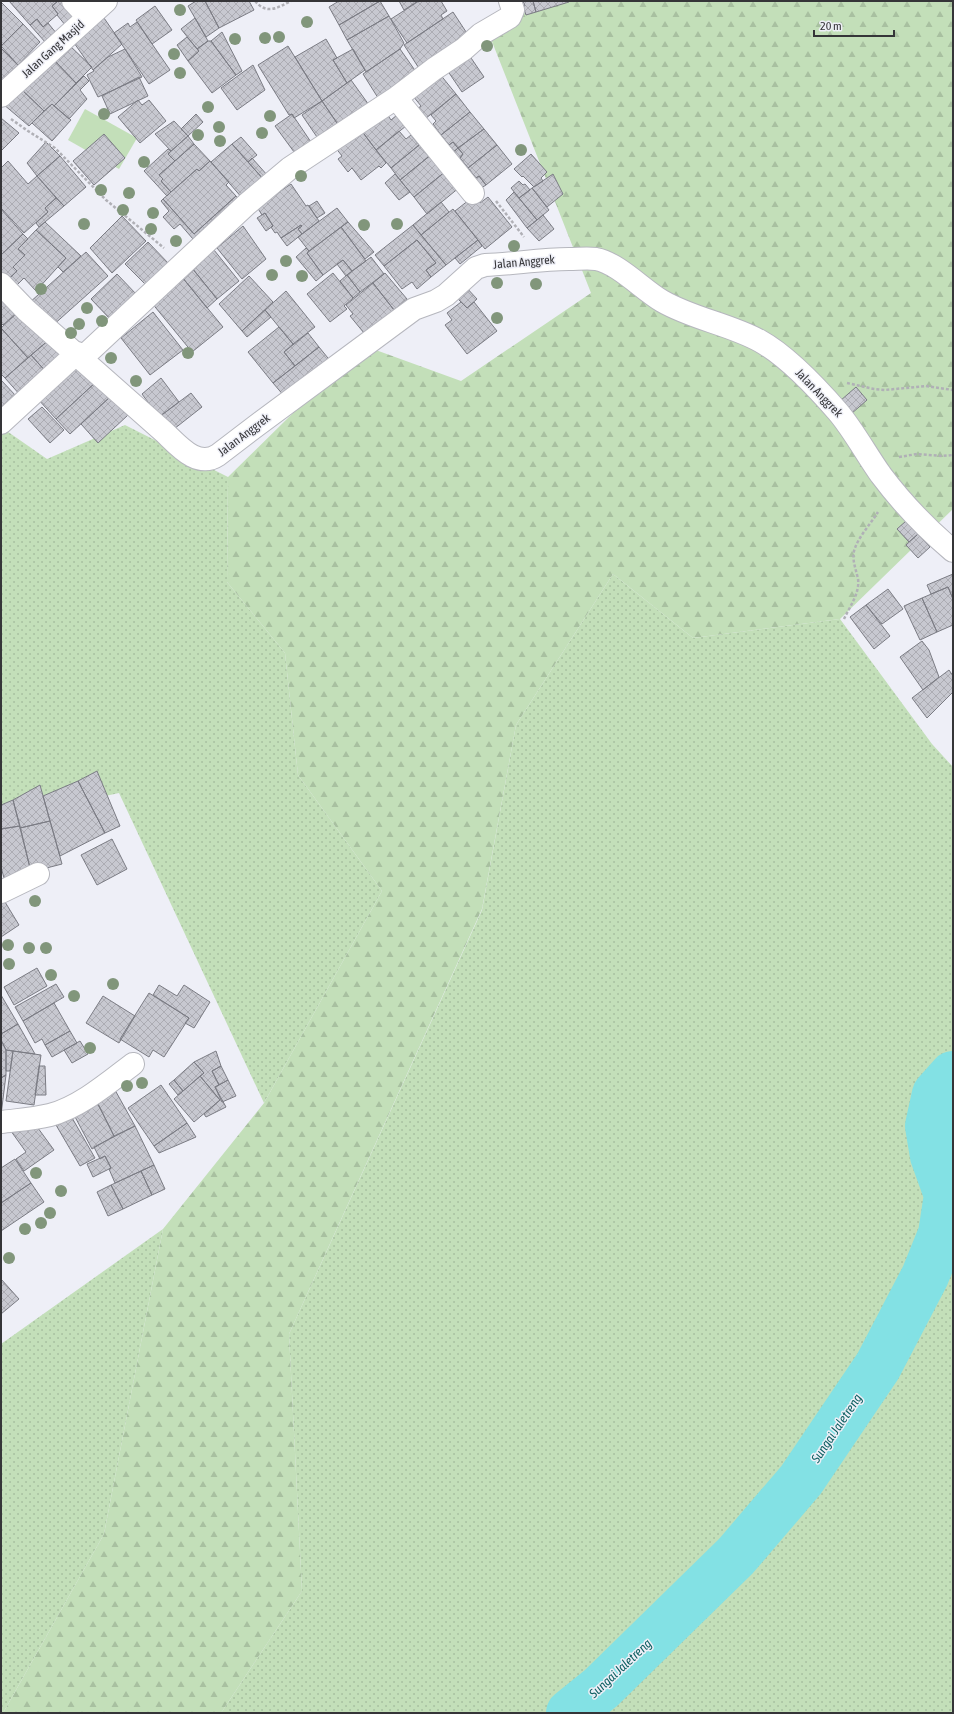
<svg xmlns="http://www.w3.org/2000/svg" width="954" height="1714" font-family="'Asap Condensed',sans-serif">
	<defs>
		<pattern id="grass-dots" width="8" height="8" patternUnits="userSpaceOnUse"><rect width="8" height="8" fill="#c3dfb9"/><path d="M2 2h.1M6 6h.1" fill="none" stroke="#a8c0a0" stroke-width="1.8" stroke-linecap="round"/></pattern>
		<pattern id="forest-firs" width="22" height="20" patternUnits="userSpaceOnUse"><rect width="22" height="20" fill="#c3dfb9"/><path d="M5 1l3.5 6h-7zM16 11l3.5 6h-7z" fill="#a8c0a0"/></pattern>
		<pattern id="building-cross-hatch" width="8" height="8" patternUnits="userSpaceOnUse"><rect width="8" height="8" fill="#c7c8d0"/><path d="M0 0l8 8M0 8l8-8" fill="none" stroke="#acacb3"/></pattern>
	</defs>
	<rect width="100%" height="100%" fill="#eeeff7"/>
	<path fill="url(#grass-dots)" d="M125,425L228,477L227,582L285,653L298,775L382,891L264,1103L119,793L1,819V427L47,459Z
		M613,574L693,638L840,619L932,744L953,767V1713H221L302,1591L289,1334L482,910L516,725Z
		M163,1229L104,1534L3,1713H1V1344Z"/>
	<path fill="url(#forest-firs)" d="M545,1H953V509L840,619L693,638L613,574L516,725L482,909L289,1334L302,1591L221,1713H3L104,1534L163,1229L264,1103L382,891L298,775L285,653L227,582L228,477L362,345L461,381L591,293L489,34Z"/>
	<path fill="#c3dfb9" d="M85,109L137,138L119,169L68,140Z"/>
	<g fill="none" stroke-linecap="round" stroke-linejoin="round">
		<path stroke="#83e1e4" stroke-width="48" d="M570,1713L601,1688L736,1556L801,1480L878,1366L925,1276L942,1234L948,1195L934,1156L929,1126L936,1094L953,1075"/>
	</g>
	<path fill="url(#building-cross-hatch)" stroke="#7b7c84" d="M9,1H58L52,6L58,14L43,27L37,19L30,25Z
		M58,1H65L78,16L66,26L57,15L58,14L52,6Z
		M196,1H205L219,28L206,37L188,6Z
		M205,1H249L254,10L219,28Z
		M339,1H380L339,25L329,7Z
		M380,1L389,16L347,40L339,25Z
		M399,1H418L404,10Z
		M419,1H441L447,11L441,15L443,19L407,43L391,19Z
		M523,1H533L536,12L526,15L523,6H525Z
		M533,1H568L569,2L536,12Z
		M1,2L23,24L1,46Z
		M155,6L172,30L152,44L136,20Z
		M453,12L472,41L422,73L404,45Z
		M389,16L404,43L400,49L366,72L347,40Z
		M104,18L122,44L93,70L72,40Z
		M195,18L208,41L197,49L181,29Z
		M37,19L43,27L48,23L57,34L46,43L30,25Z
		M137,22L170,70L149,84L114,33L128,23L130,27Z
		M23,24L40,42L18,65L1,46Z
		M222,32L242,71L236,75L211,41Z
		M187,37L199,51L188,61L177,45Z
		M326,39L337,58L333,60L347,83L322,101L295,57Z
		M208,41H211L236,75L212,93L188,61L199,51L197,49Z
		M67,43L92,67L76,83L52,58Z
		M288,46L322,101L294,118L292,114L289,115L258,65Z
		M2,49L18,65L1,81V50Z
		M125,49L142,77L98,97L87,75L94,71L93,70L108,57Z
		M353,49L365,70L347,83L333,60Z
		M400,49L419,76L380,101L363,74Z
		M467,52L484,77L462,92L445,67Z
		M52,58L76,83L54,106L52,104L44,111L20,88Z
		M253,65L265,90L237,110L221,88Z
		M439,73L456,94L425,119L417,109L421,106L413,96Z
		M84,76L89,81L80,90L87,99L69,119L54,106Z
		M139,77L148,96L110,114L102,96Z
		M351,80L369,105L339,126L322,101Z
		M20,88L44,111L29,126L3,104Z
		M456,94L470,112L441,135L433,124L436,121L431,115Z
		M138,100L142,105L149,100L166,121L140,143L118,117Z
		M322,101L339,126L319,140L302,115Z
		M52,104L71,120L52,141L32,123Z
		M385,111L391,120L397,115L406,126L376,150L361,130Z
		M470,112L484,129L458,148L453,142L449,145L441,135Z
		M196,114L203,122L188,136L181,129Z
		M292,114L313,145L297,156L275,126Z
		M1,118L19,133L1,151Z
		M174,121L188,136L171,151L155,134Z
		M484,129L497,145L468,168L460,158L463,154L458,148Z
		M361,130L386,163L381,168L379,166L361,180L352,168L348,172L338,159L342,156L335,147Z
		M399,131L406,139L411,135L419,145L391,168L376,150Z
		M104,134L125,158L94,185L73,161Z
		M441,135L449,145L453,142L458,148L450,155L437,139Z
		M188,136L194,144L175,161L168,154Z
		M241,137L257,155L248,162L232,144Z
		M46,142L60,156L37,176L27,163Z
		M423,142L432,154L400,180L391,168Z
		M194,144L210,161L199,171L197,169L171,192L161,181L163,179L159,175Z
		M232,144L264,180L243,199L211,162Z
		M497,145L512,164L486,185L479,176L476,178L468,168Z
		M458,148L463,154L460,158L468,168L463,172L450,155Z
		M168,149L171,151L168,154L175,161L159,175L163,179L161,181L171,192L167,196L144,171Z
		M432,154L446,171L414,197L400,180Z
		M531,154L547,172L541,178L543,181L534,187L523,176L522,177L514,169Z
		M60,156L86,187L64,206L37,176Z
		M252,158L268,176L264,180L248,162Z
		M8,161L28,184L37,176L56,198L45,208L48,212L24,233L1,208V168Z
		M210,161L229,182L226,185L236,196L194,234L163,199L197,169L199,171Z
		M468,168L476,178L479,176L486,185L478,190L463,172Z
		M446,171L460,187L427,214L414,197Z
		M395,174L410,192L399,200L385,183Z
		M553,174L563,194L547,207L532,188Z
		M519,181L523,185L525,184L530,190L519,198L511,188Z
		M291,184L306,206L308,205L319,221L302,234L298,229L302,226L301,225L281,238L277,232L275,233L271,227L273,226L265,213L262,215L257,207Z
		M532,188L549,210L537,220L519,198Z
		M514,192L537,220L527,228L506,200Z
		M236,196L242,204L227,210L193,239L180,224L174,229L163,217L169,211L161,201L163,199L194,234Z
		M474,196L480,203L488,197L512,227L485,249L455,211Z
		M56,198L64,206L39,227L36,223L48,212L45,208Z
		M317,201L325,213L317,218L309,206Z
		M441,202L449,212L421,235L413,225Z
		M337,208L348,222L309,251L298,237Z
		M1,209L23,234L1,255Z
		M453,209L478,240L446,265L421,235Z
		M265,213L273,226L266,231L257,218Z
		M543,215L554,229L539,241L527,228Z
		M122,216L146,241L112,273L90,248Z
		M45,222L81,256L63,272L58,267L66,258L36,230Z
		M348,222L374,252L365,259L341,227Z
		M301,225L302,226L298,229L302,234L287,246L281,238Z
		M413,225L446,265L431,277L426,270L436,263L417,240L384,266L375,255Z
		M243,226L266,259L242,279L217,248Z
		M341,227L366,261L352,271L343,260L323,275L307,253Z
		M36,230L66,258L36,291L24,278L17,285L10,278L17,271L13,267L25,255L18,249Z
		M23,234L28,239L18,249L25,255L13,267L17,271L6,281L1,276V255Z
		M417,240L436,263L426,270L431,277L417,289L412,282L402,289L384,266Z
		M478,240L482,246L460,264L455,258Z
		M148,242L170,265L147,286L125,264Z
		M306,248L309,251L307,253L323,275L316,281L296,257Z
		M214,250L239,281L217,299L192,268Z
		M86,252L108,276L51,327L29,303Z
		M371,257L384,274L360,292L347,275Z
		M343,260L352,271L346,276L337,264Z
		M192,268L217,299L207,308L182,277Z
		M333,273L353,298L344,306L347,309L330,322L307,294Z
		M385,273L407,299L394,310L373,283Z
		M117,274L137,295L111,320L91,299Z
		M347,275L360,292L353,298L340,281Z
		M249,276L273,302L242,331L219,304Z
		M182,277L223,327L192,352L151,302Z
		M373,283L394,310L364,333L350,316L353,314L346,305Z
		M465,286L477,299L467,308L454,295Z
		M286,291L315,327L293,344L265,310Z
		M1,293L18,312L3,325L1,323Z
		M461,302L467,308L474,302L497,331L467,354L445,325L452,320L447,313Z
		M265,310L271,317L247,337L242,331Z
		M18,312L50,339L28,358L1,328Z
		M153,312L183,350L150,375L121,338Z
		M279,327L293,344L284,352L295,366L273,383L248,352Z
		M1,328L28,358L5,378L1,374Z
		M308,333L319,347L295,366L284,352Z
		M50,339L67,355L47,373L31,355Z
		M319,347L332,363L285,397L273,383Z
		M31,355L47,373L21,396L5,378Z
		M76,362L97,381L56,419L37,398Z
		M161,378L179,402L159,417L142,394Z
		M1,380L16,396L1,411Z
		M97,381L111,396L70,434L56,419Z
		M856,387L867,400L851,414L840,401Z
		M191,393L202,407L174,429L159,417Z
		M111,396L128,415L98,443L81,424Z
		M42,407L64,430L50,443L28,419Z
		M906,521L918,534L909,542L897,529Z
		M918,534L930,547L918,558L906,545Z
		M953,574V599L948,587L931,594L927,585Z
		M948,587L953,599V625L937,632L922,598Z
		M888,589L903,609L882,624L866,605Z
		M922,598L937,632L920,640L904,606Z
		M866,605L890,636L874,649L850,617Z
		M922,641L929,650L939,677L923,690L900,657Z
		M949,670L953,676V692L927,718L912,698Z
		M97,771L120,826L105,833L78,781Z
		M78,781L105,833L60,856L43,796Z
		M40,785L50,821L20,828L13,800Z
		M13,800L20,826L1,829V805Z
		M50,821L62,864L31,872L20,828Z
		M20,826L31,872L4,878L1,867V829Z
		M112,839L127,869L97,885L81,855Z
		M1,897H2L19,925L1,937Z
		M37,968L47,986L14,1005L4,987Z
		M56,984L64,997L23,1021L15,1007Z
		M159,985L177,996L184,985L210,1002L194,1028L185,1023L189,1018L153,995Z
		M149,993L189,1018L164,1057L153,1050L149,1057L120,1039Z
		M1,995L18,1024L1,1034Z
		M103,996L135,1016L119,1043L86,1023Z
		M54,1003L70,1031L45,1045L42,1039L35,1043L23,1021Z
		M18,1024L35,1054L6,1050L1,1040V1034Z
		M70,1031L77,1043L52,1057L45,1045Z
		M1,1040L6,1050V1075L1,1078Z
		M80,1041L88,1054L72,1063L64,1050Z
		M6,1050L13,1051L10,1071H6Z
		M13,1051L41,1055L34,1105L6,1101Z
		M216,1051L221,1066L212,1071L219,1085L215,1087L226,1107L206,1117L204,1114L220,1100L200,1076L204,1073L194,1062Z
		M194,1062L204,1073L183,1091L174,1080Z
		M39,1066H45L46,1095H35Z
		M221,1066L228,1080L219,1085L212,1071Z
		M6,1075L1,1115V1078Z
		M200,1076L220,1100L194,1122L174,1099Z
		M174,1080L183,1091L178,1095L169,1084Z
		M228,1080L236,1096L222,1102L215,1087Z
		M161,1085L187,1123L154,1146L128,1108Z
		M115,1090L135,1126L114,1136L96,1100Z
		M96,1100L114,1136L92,1149L73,1113Z
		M71,1116L95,1158L80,1166L56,1125Z
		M187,1123L196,1137L159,1153L154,1146Z
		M35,1124L54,1150L24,1171L16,1159L26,1152L8,1127Z
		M135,1126L154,1165L115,1183L109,1169L111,1168L105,1156L100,1159L94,1147Z
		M105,1156L111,1168L93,1177L87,1164Z
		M15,1159L31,1183L1,1203V1168Z
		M154,1165L165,1189L152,1195L141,1171Z
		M141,1171L152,1195L123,1209L111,1185Z
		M31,1183L44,1202L1,1231V1203Z
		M111,1185L123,1209L108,1216L97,1192Z
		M1,1279L19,1299L1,1314Z"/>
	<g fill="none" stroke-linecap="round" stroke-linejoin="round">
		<g stroke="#b6b7be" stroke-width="24">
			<path id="minor" d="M73,1L88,17
				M1,96L106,1
				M396,98L473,193
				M1,284L26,310L164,432C178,445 197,469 218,455L256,426L414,309L436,301L446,295L476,268L485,265C513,264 541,259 569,259C578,259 588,258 596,259C618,263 643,290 662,301C693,319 729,324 760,341C787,356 818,389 838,412C854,431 866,454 881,475C902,503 926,528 953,551
				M82,358L247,204L290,168L396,98L434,69L464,49L481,34L510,17L513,10L510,1
				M1,423L77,353
				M1,892L38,874
				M1,1122C17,1120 34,1119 50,1115C80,1107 108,1083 133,1064"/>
		</g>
		<path stroke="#b0b0b6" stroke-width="2.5" stroke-dasharray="3 2" stroke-linecap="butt" d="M255,1C267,15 277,8 291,1
			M11,119L28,131L55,148L106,200L164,248
			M496,201L524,237
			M847,383L874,389L885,390L926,386L953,390
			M899,457L917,454L942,456L953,455
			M844,619C850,606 860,593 858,579C856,569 852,561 854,551C858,537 870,525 878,512"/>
		<use href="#minor" stroke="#fff" stroke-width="22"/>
	</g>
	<g fill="#81967b">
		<circle cx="180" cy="10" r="6"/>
		<circle cx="307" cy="22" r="6"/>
		<circle cx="279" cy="37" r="6"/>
		<circle cx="265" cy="38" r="6"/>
		<circle cx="235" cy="39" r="6"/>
		<circle cx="487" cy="46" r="6"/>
		<circle cx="174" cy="54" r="6"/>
		<circle cx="180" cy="73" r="6"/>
		<circle cx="208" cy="107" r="6"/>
		<circle cx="104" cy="114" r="6"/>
		<circle cx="270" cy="116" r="6"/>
		<circle cx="219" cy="127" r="6"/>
		<circle cx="262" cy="133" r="6"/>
		<circle cx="198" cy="135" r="6"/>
		<circle cx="220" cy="141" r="6"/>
		<circle cx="521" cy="150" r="6"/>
		<circle cx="144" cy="162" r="6"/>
		<circle cx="301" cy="176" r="6"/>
		<circle cx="101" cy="190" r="6"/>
		<circle cx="129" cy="193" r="6"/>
		<circle cx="123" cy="210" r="6"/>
		<circle cx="153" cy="213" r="6"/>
		<circle cx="84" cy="224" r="6"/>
		<circle cx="397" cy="224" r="6"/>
		<circle cx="364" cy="225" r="6"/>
		<circle cx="151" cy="229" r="6"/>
		<circle cx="176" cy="241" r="6"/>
		<circle cx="514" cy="246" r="6"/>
		<circle cx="286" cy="261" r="6"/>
		<circle cx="272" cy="275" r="6"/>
		<circle cx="302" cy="276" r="6"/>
		<circle cx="497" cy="283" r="6"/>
		<circle cx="536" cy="284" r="6"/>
		<circle cx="41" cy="289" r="6"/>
		<circle cx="87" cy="308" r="6"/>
		<circle cx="497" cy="318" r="6"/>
		<circle cx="102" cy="321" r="6"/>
		<circle cx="79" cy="324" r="6"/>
		<circle cx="71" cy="333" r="6"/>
		<circle cx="188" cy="353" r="6"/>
		<circle cx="111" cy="358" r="6"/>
		<circle cx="136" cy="381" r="6"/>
		<circle cx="35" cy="901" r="6"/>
		<circle cx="8" cy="945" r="6"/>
		<circle cx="29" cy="948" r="6"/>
		<circle cx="46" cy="948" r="6"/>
		<circle cx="9" cy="964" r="6"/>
		<circle cx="51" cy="975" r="6"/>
		<circle cx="113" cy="984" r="6"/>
		<circle cx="74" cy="996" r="6"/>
		<circle cx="90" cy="1048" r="6"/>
		<circle cx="142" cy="1083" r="6"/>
		<circle cx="127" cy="1086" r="6"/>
		<circle cx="36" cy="1173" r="6"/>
		<circle cx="61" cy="1191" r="6"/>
		<circle cx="50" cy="1213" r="6"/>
		<circle cx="41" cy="1223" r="6"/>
		<circle cx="25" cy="1229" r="6"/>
		<circle cx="9" cy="1258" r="6"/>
	</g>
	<g text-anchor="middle" stroke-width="3" stroke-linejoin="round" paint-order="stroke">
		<g font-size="12" fill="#353538" stroke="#eeeff7">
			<text transform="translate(53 49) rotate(-42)" y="4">Jalan Gang Masjid</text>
			<text transform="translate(524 262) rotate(-5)" y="4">Jalan Anggrek</text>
			<text transform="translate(819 393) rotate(46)" y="4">Jalan Anggrek</text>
			<text transform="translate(244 435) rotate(-37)" y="4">Jalan Anggrek</text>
		</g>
		<g font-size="13" font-style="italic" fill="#0f6163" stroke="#eeeff7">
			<text transform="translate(836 1428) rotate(-56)" y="5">Sungai Jaletreng</text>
			<text transform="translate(620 1668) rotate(-43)" y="5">Sungai Jaletreng</text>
		</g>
	</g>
	<rect width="954" height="1714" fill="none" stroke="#353538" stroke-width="4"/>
	<path d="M814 30v6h80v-6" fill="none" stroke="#353538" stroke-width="2"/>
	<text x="820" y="30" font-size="12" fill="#353538" stroke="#eeeff7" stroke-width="3" paint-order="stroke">20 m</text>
</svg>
